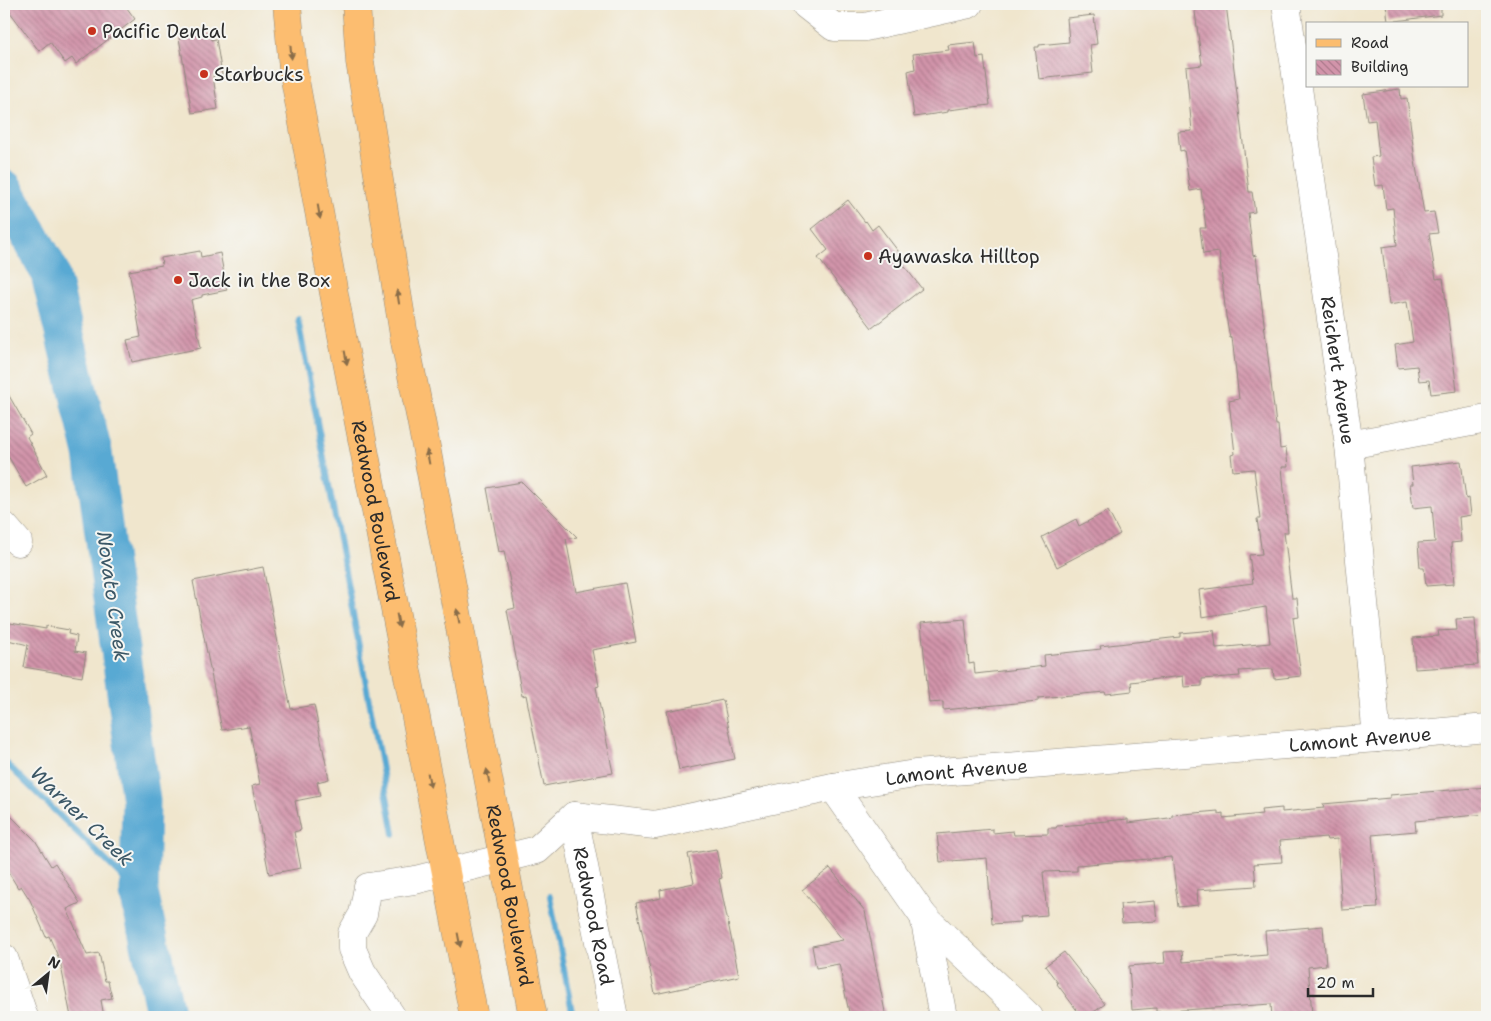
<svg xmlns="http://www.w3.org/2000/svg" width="1491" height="1021" font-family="'Shantell Sans',sans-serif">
	<defs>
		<pattern id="building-back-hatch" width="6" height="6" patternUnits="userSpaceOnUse" patternTransform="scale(1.25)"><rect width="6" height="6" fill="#d294aa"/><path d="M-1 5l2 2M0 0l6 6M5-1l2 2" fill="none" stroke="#ab798b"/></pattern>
	</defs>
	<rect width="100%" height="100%" fill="#f6f6f2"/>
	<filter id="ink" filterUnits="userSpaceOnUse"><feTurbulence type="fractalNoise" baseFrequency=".02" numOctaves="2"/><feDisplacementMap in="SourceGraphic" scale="10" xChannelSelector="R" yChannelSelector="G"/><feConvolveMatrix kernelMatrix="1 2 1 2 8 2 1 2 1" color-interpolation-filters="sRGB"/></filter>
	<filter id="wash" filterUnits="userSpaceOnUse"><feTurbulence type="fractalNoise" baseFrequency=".0096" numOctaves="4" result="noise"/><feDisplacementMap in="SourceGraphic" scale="20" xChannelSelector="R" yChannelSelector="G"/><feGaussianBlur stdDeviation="1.12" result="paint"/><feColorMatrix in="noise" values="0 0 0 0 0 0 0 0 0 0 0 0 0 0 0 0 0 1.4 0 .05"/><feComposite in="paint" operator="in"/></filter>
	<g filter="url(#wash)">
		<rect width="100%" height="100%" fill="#f0e6cd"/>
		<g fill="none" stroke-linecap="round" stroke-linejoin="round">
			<path stroke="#59a9d3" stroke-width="6" d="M298,319L394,834
				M4,761L139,893
				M550,896L573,1017"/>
			<path stroke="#59a9d3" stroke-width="39" d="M4,189L49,270L93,453L141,801L139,893L166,1017"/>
		</g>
		<g id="blocks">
			<path fill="url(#building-back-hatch)" d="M4,4H124L135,19L76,64L72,58L65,63L50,42L39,51Z
				M1194,4H1226L1249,192H1252L1255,212L1248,213L1253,256L1256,255L1276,425H1278L1280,449L1286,448L1288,467H1282L1288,532H1284L1292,598H1297L1299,617L1293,618L1301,676L1274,679L1273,669L1239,671L1240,676L1202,679V686L1184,687L1183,676L1131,682L1132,691L1106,694L1105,692L1038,698V701L943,710V702L929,703L921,623L965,619L969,664L974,663L975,674L1045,666L1044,655L1101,649L1100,646L1180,637V633L1214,630L1216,648L1270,643L1266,607L1202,617L1199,590L1253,583L1249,555L1262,554L1257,519H1260L1254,469L1233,471L1231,455L1235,454L1229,401L1239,399L1232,337L1230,338L1226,316L1219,252L1203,254L1200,228H1206L1201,189L1190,191L1184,150L1180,151L1178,132L1192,131L1186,67L1202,65Z
				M1386,4H1441V15L1388,22Z
				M1094,15L1097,44L1090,45L1093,73L1039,79L1035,47H1039V45L1069,42L1067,18Z
				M210,33L211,40L216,39L222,75L213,76L218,109L192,113L179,38Z
				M975,42L977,58L984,57L990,105L948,110V112L914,117L908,71L915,69L913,54L949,50L948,45Z
				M1400,89L1401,99L1407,98L1415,161L1424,213L1434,212L1438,233L1429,234L1436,279L1443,278L1457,391L1431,394L1429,380L1419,381L1417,366L1398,368L1395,345L1413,342L1407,302L1389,305L1382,247L1397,245L1393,208L1386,209L1383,185L1375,186L1371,157L1379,156L1375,120L1367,121L1363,94Z
				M848,200L865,222L866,221L872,230L878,225L905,260L902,263L922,289L872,328L818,258L828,250L812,229Z
				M200,251L201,257L220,253L227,290L202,295V297L191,300L201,348L132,362L127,340L141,337L129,271L162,265L161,258Z
				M4,387L31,434L27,437L47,475L26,487L4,449Z
				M1461,461L1466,499L1469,498L1471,515L1459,517L1461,542L1451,543L1454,584L1426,586L1424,568H1420L1418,543L1435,542L1432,506L1413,508L1410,484H1413L1411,467Z
				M522,482L577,537L566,539L576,592L625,583L636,642L592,650L599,686L596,687L613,773L544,786L526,695L522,696L516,663H517L507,610L515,608L504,551L499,552L487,488Z
				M1108,511L1120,534L1057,567L1042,537L1076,519L1079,526Z
				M263,567L291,709L314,705L329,779L317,782L320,796L295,801L301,830L294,832L301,868L269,874L252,786L260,784L249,726L222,730L193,581Z
				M1475,618L1478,665L1415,669L1413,638L1439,636L1438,631L1457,630L1456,619Z
				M4,622L46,629V626L69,630L68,634L77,636L75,651L86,653L82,677L24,667L28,645L4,639Z
				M723,700L735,759L679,770L667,711Z
				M1487,787V814L1415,821L1416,831L1372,835L1378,908L1342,910L1337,839L1327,840L1326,837L1280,841L1282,862L1254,864L1256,886L1197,890L1198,905L1178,907L1172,857L1077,865V871L1043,872L1047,915L1020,917L1021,922L992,924L987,858L940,862L937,834L993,829V833L1013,831L1014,835L1048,834V828H1056L1057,826L1085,824V823L1128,819V823L1169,818L1172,817V815L1218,811V814L1223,813V818L1262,814L1261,810L1282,808V812L1324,808L1323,804L1390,798V795Z
				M4,809L35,840L51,866L55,863L80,903L67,909L87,955L99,953L105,981H108L112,998L101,1000L104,1017H71L60,961L49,936L46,937L30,900L21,886L18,888L4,865Z
				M716,849L722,878L719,879L739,976L655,994L636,903L661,898L660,890L694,883L688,854Z
				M830,868L865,911L886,1017H850L839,964L816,968L812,946L843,940L802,890Z
				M1155,901L1157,921L1122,923L1120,904Z
				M1323,926L1326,965L1308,967L1312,1014L1272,1017L1271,1004L1156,1012V1008L1132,1010L1129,966L1165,963L1164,952L1182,951L1183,962L1267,955L1265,931Z
				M1064,952L1105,1004L1087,1017H1082L1057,984L1058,983L1045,966Z"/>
		</g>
	</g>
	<g filter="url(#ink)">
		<use href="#blocks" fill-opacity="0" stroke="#8e887c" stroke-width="1"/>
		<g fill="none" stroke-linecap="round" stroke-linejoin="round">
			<g stroke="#8e887c" stroke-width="29">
				<g id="minor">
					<path d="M806,4V5L834,27H865L969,4"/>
					<path id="s1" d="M1286,4L1349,445L1377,738"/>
					<path d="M1349,445L1487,419"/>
					<path d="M4,526L18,542"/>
					<path d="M833,787L924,917L943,1017"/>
					<path id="s2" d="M574,816L614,1017"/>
					<path d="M924,917L1029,1017"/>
					<path d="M4,958L24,1017"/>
					<path id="s3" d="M392,1017L362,972L352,949V933L363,914L368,887L415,880L537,850L574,816L655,825L833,787L915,774L1377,738L1487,728"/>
				</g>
			</g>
			<g stroke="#8e887c" stroke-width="29">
				<g id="major">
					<path id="s4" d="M287,4L293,69L337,310L474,1017"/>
					<path id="s5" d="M356,4L360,62L405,342L421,420L533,1017"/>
				</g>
			</g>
			<use href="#minor" stroke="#fff" stroke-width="28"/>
			<use href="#major" stroke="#fcbd6f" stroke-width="28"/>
		</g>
		<defs><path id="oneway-solid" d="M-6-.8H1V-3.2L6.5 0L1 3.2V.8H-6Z" transform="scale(1.25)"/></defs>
		<g fill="#896d4a">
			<use href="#oneway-solid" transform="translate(291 52) rotate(85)"/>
			<use href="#oneway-solid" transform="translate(319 212) rotate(80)"/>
			<use href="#oneway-solid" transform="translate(398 297) rotate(-99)"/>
			<use href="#oneway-solid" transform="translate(346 358) rotate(79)"/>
			<use href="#oneway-solid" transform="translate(428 457) rotate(-101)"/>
			<use href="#oneway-solid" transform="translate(458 616) rotate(-101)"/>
			<use href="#oneway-solid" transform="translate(398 621) rotate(79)"/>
			<use href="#oneway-solid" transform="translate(488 776) rotate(-101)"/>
			<use href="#oneway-solid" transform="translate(429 780) rotate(79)"/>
			<use href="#oneway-solid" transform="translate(459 940) rotate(79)"/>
		</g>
	</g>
	<g fill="#c8321e" stroke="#f6f6f2" stroke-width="2">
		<circle cx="92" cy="31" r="5"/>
		<circle cx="204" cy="74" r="5"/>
		<circle cx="868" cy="256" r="5"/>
		<circle cx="178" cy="280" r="5"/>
	</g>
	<g text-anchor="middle" stroke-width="4" stroke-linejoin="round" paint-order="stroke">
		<g font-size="19" fill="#2b2b2b" stroke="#f6f6f2" text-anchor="start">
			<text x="102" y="38">Pacific Dental</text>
			<text x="214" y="81">Starbucks</text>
			<text x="878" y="263">Ayawaska Hilltop</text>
			<text x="188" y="287">Jack in the Box</text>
		</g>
		<g font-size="19" fill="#2b2b2b" stroke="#f6f6f2">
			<text dy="7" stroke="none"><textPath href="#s1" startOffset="370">Reichert Avenue</textPath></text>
			<text dy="7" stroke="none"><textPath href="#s4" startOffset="515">Redwood Boulevard</textPath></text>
			<text dy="7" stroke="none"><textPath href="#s3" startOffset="1161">Lamont Avenue</textPath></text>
			<text dy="7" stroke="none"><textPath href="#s3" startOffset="756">Lamont Avenue</textPath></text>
			<text dy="7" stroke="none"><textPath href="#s5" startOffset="905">Redwood Boulevard</textPath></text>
			<text dy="7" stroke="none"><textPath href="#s2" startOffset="102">Redwood Road</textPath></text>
		</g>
		<g font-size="20" font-style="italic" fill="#3b5766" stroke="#f6f6f2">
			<text transform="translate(113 596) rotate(82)" y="7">Novato Creek</text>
			<text transform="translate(82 816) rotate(44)" y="7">Warner Creek</text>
		</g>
	</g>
	<rect width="1491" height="1021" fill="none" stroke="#f6f6f2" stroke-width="20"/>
	<rect x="1306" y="22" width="162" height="65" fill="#f6f6f2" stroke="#a5a5a2"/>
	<rect x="1316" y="39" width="25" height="8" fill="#fcbd6f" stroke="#a5a5a2"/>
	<text x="1351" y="48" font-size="15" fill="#2b2b2b">Road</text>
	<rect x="1316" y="60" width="25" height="15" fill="url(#building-back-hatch)" stroke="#a5a5a2"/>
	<text x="1351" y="72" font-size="15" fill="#2b2b2b">Building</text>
	<g transform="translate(48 974) rotate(29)" stroke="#f6f6f2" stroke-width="4" paint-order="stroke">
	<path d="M0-4L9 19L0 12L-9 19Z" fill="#2b2b2b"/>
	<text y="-8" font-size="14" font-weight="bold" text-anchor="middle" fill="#2b2b2b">N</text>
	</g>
	<path d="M1308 988v8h65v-8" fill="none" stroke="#2b2b2b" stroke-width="2.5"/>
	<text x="1316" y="988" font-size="15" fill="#2b2b2b" stroke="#f6f6f2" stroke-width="4" paint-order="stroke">20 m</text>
</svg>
